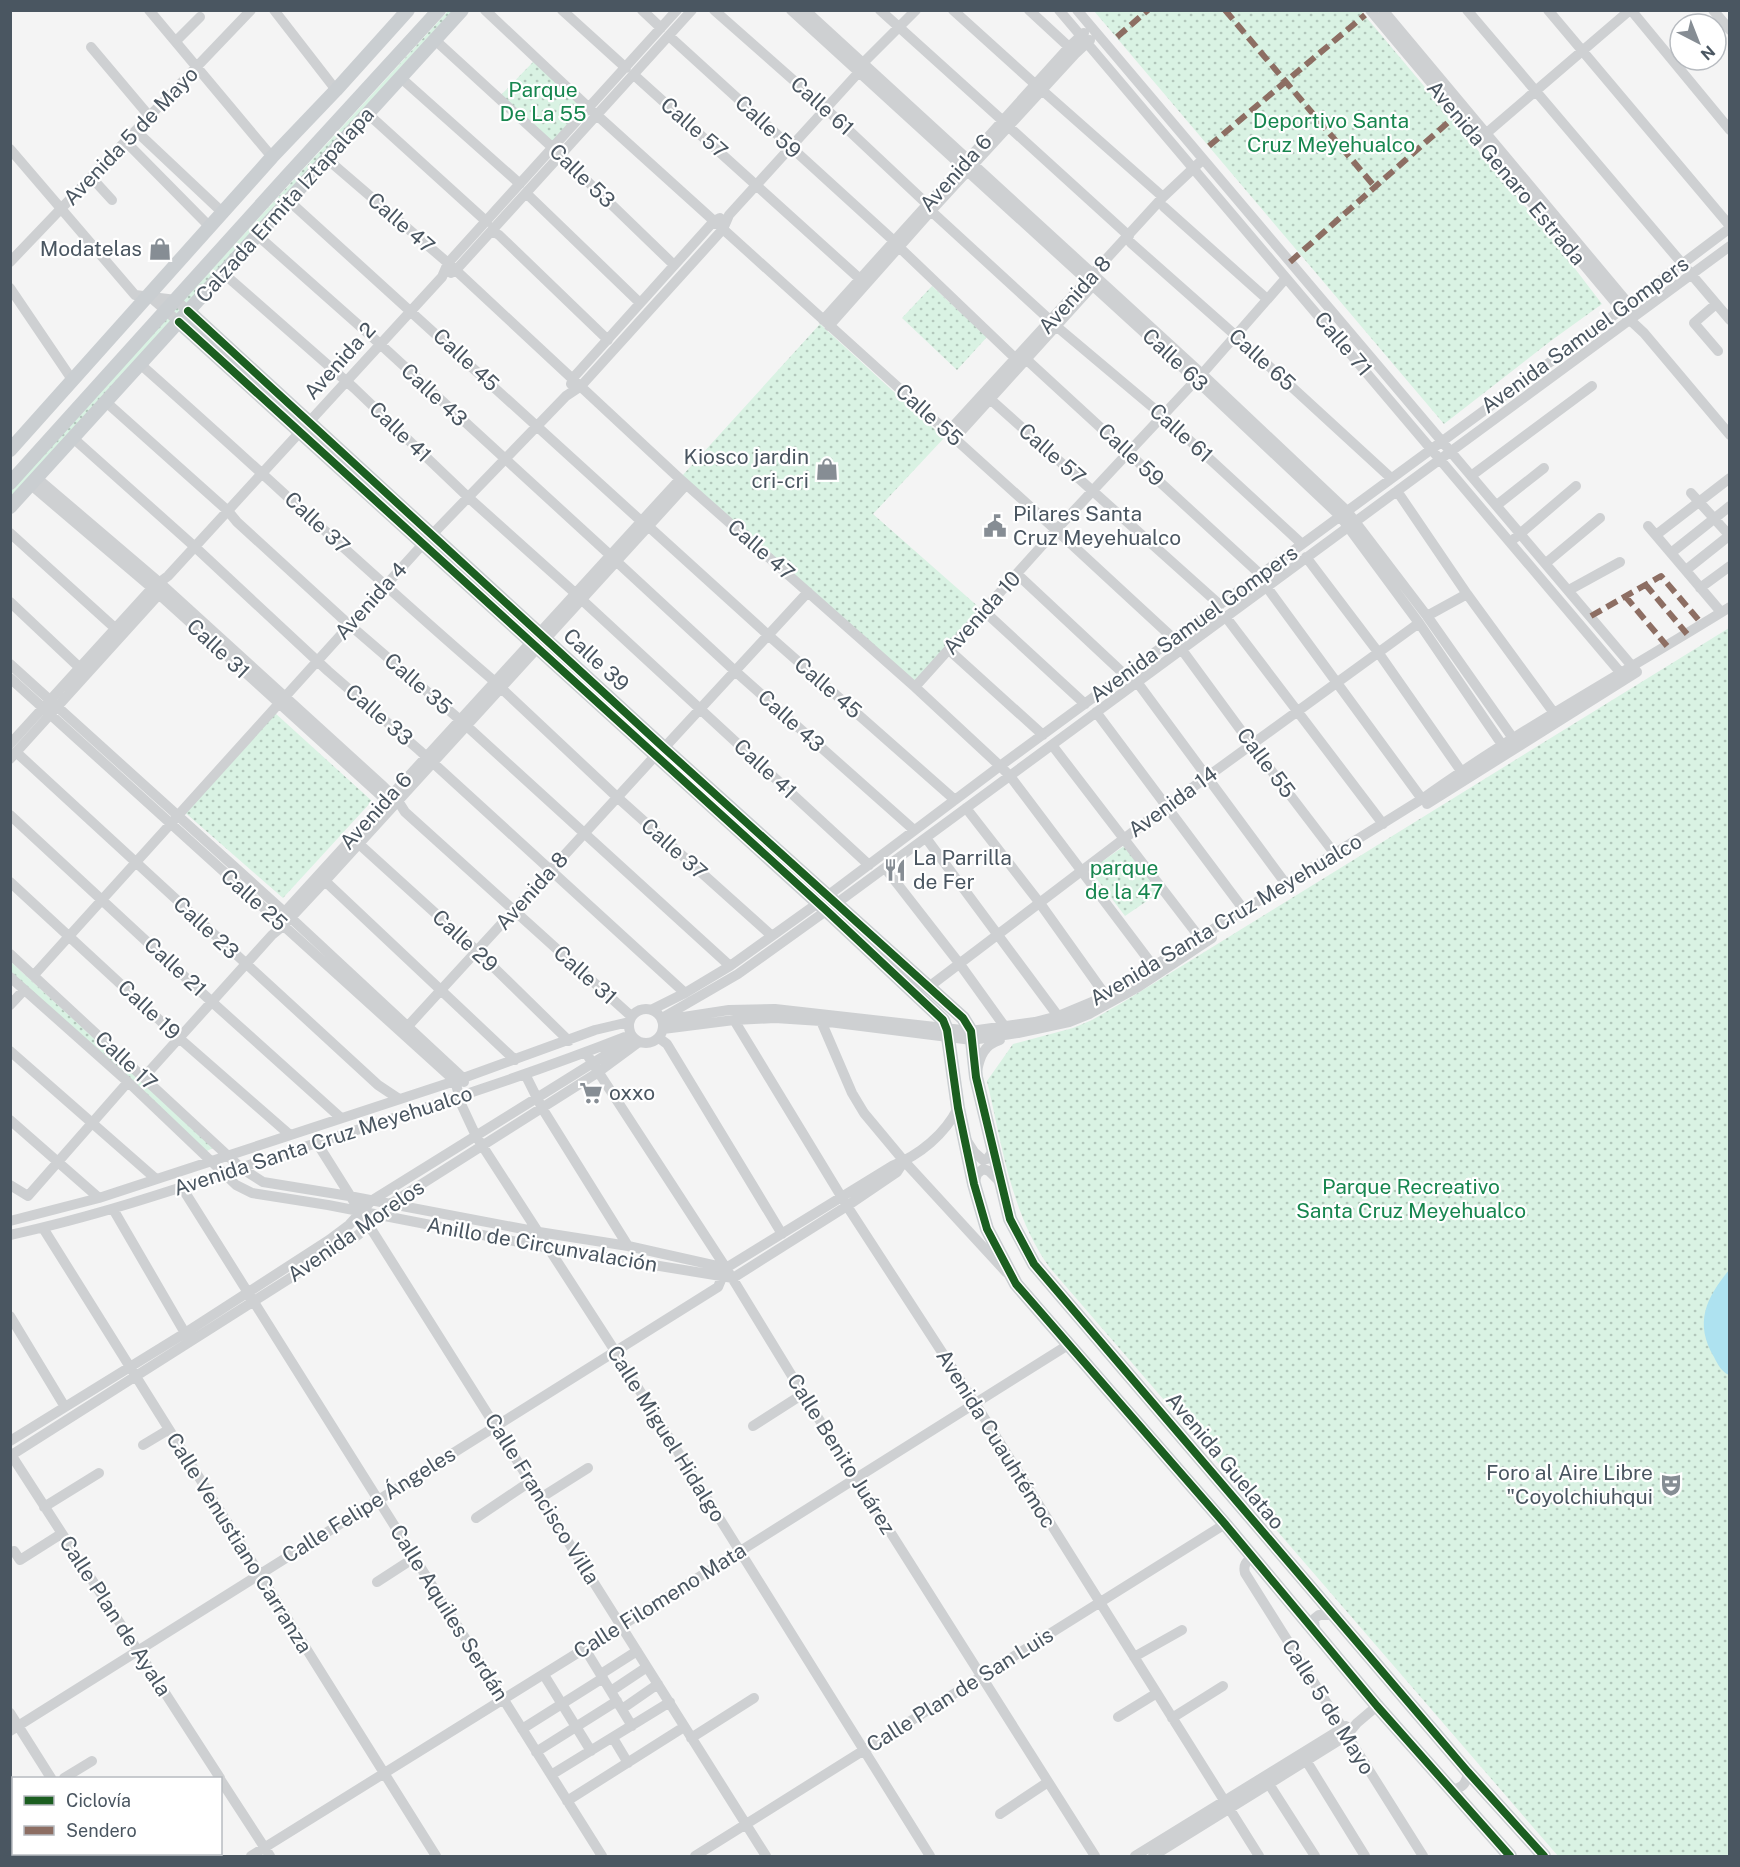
<svg xmlns="http://www.w3.org/2000/svg" width="1740" height="1867" font-family="'Public Sans',sans-serif">
	<defs>
		<pattern id="park-dots" width="8" height="8" patternUnits="userSpaceOnUse" patternTransform="scale(1.5)"><rect width="8" height="8" fill="#d9f2e3"/><path d="M2 2h.1M6 6h.1" fill="none" stroke="#b2c7bb" stroke-width="1.8" stroke-linecap="round"/></pattern>
	</defs>
	<rect width="100%" height="100%" fill="#f4f4f4"/>
	<path fill="url(#park-dots)" d="M448,11H456L11,498L10,490Z
		M1094,11H1361L1550,236L1602,304L1552,340L1444,424Z
		M534,61L586,108L553,146L499,97Z
		M932,286L987,337L957,370L902,318Z
		M820,324L944,438L873,514L982,610L915,684L681,477Z
		M1729,628V1856H1558L1050,1268C1011,1214 1002,1145 987,1081L1013,1044L1073,1028L1092,1020L1125,1001Z
		M275,713L372,801L283,898L181,809Z
		M1124,846L1160,892L1125,916L1090,870Z
		M10,961L213,1148L205,1152L11,973Z"/>
	<path fill="#aee2f0" d="M1729,1270V1375C1722,1372 1718,1365 1714,1357C1694,1323 1706,1298 1729,1270Z"/>
	<g fill="none" stroke-linecap="round" stroke-linejoin="round">
		<path stroke="#ced0d2" stroke-width="10" d="M149,10L272,157
			M274,10L336,90
			M485,10L589,108L1056,530L1174,639L1251,744L1335,854
			M562,10L626,68
			M642,10L661,28
			M714,10L826,109L927,204
			M791,10L1196,380L1340,516L1419,623L1505,749
			M805,10L1202,374L1347,511L1427,616L1517,744
			M880,10L1003,121
			M953,10L1036,85
			M1029,10L1069,47
			M1059,10L1625,678
			M1077,10L1637,672
			M1370,10L1630,320L1644,333L1730,435
			M1383,10L1633,309
			M1467,10L1730,320
			M1548,10L1730,226
			M1631,10L1730,130
			M1713,10L1730,30
			M669,36L894,241
			M435,40L553,148L674,265
			M176,41L200,17
			M91,47L150,117
			M863,63L916,10
			M634,75L860,279
			M401,78L520,184
			M1043,91L1163,197
			M368,114L487,222
			M1009,127L1129,236
			M136,131L222,212
			M1482,137L1630,10
			M126,142L209,226
			M10,149L135,295L176,300L188,311
			M327,159L448,263L680,479L915,687L1000,766L1010,776L1157,971
			M91,177L112,200
			M526,193L640,303
			M289,201L641,521
			M1164,207L1267,299
			M931,211L1051,321
			M492,231L499,235L608,340
			M257,235L380,344L610,555
			M1131,243L1235,335L1391,478
			M899,247L1016,359
			M10,262L251,10
			M223,273L354,388L469,498L575,593
			M451,273L456,270L692,10
			M10,288L73,381
			M149,296L179,322
			M1716,304L1694,323L1718,351
			M823,320L1069,47L1084,33
			M829,326L931,211L1075,54L1090,40
			M1056,326L1163,416L1302,544
			M1027,360L1261,575
			M140,364C259,469 374,578 494,681
			M1202,374L1286,278
			M571,384L573,378L714,221L720,218
			M990,399L1220,605
			M106,402L228,511L237,522L344,620L459,719L730,966
			M948,432L1163,197L1199,163
			M73,438L195,547L328,671L419,750L685,993
			M955,438L1097,281
			M1471,476L1592,386
			M37,478L159,582L383,786L398,801L405,812L631,1016
			M31,485L152,588L389,803
			M1397,491L1467,594L1554,713
			M1691,493L1730,536
			M1497,505L1544,468
			M648,526L768,635L955,800
			M1648,526L1721,612
			M10,533L116,629
			M1656,535L1730,478
			M1515,538L1576,486
			M1671,553L1730,506
			M1306,557L1378,652L1461,771
			M616,561L735,671L914,830
			M1546,563L1600,518
			M1686,570L1730,535
			M1017,574L1125,675
			M1266,586L1422,799
			M1700,588L1730,566
			M1569,590L1620,562
			M581,599L869,865
			M10,602L80,668
			M984,611L1085,704
			M1225,616L1383,824
			M1427,616L1467,594
			M949,650L1043,735
			M10,664L291,918L463,1078L464,1082
			M10,678L455,1081L462,1106L476,1136L615,1351L930,1856
			M1137,682L1286,884
			M500,687L617,797L772,936
			M915,687L1056,530L1196,380
			M1096,712L1244,910
			M10,744L152,588L168,576L442,277L448,263L677,10
			M1052,745L1200,938
			M664,748L808,592
			M16,752L378,1085L399,1099
			M10,759L163,590
			M1427,804L1637,672
			M966,808L1039,902L1106,996
			M181,812L423,544L566,396L581,386L723,229L729,215L859,72
			M10,815L212,1002L341,1118
			M926,838L1058,1016
			M359,844L477,951L569,1041
			M885,868L959,963L1005,1027
			M325,881L515,1060
			M10,882L179,1038L290,1135
			M280,917L680,479
			M10,954L241,1168L263,1182L349,1196L539,1232L628,1246L726,1268
			M34,975L175,819
			M10,977L128,1082L236,1185L252,1193L328,1205L549,1248L733,1278L847,1206L897,1172L904,1161
			M930,986L1167,806L1419,623
			M10,1005L24,990
			M629 1026a17 17 0 1 1 34 0a17 17 0 1 1-34 0Z
			M653,1009L685,993L730,966L818,903L1000,766L1621,310L1730,228
			M662,1018L738,974L837,903L1730,246
			M664,1020L729,1010L775,1009L971,1031L1035,1022L1058,1016L1106,996L1133,979L1422,799C1520,729 1627,671 1730,607
			M734,1020L847,1206L975,1403L1259,1856
			M821,1021L852,1093L864,1113L904,1161L1006,1272
			M408,1026L656,755
			M663,1029L734,1020L775,1018L821,1021L972,1040L1018,1033L1069,1022L1089,1014L1138,987L1212,938
			M659,1038L667,1044L782,1234
			M10,1051L156,1179
			M586,1053L726,1268L803,1394L1095,1856
			M977,1071C980,1056 984,1045 1000,1040
			M525,1074L542,1108L628,1246
			M144,1077L272,935L283,926L325,881L686,485
			M10,1120L99,1198
			M967,1141L974,1152L983,1160L987,1159L994,1150
			M317,1143L766,1856
			M974,1184L977,1174L983,1169L989,1171L1001,1183
			M10,1185L28,1196
			M181,1186L602,1856
			M28,1196L128,1082
			M387,1206L597,1073L639,1042
			M113,1209L185,1333
			M10,1221L99,1198L455,1081L595,1030L629,1022
			M43,1228L436,1856
			M10,1235C108,1214 203,1180 298,1149C408,1113 518,1079 625,1037
			M10,1316L65,1407
			M753,1426L803,1394
			M10,1441L185,1333L329,1240L349,1225L371,1201L633,1038
			M143,1445L168,1430
			M10,1453L220,1778
			M10,1456L358,1235L372,1222
			M542,1497L588,1468
			M44,1507L99,1473
			M476,1518L531,1481
			M14,1551L20,1560L61,1534
			M1252,1557C1246,1562 1243,1565 1245,1573L1423,1856
			M377,1582L414,1558
			M1315,1631L1314,1619L1319,1615H1333
			M585,1649L632,1726
			M1134,1657L1182,1630
			M601,1674L637,1651
			M544,1675L591,1751
			M611,1691L647,1667
			M622,1709L658,1684
			M10,1713L51,1778
			M1118,1717L1157,1693
			M1172,1718L1223,1686
			M522,1729L603,1678
			M10,1731L718,1287L726,1268L892,1166C920,1155 945,1134 958,1108
			M613,1738L628,1763
			M691,1738L754,1698
			M536,1752L617,1701
			M1307,1762L1365,1856
			M551,1775L670,1702
			M64,1778L92,1761
			M220,1779L270,1856
			M1267,1781L1315,1856
			M1449,1789C1461,1790 1467,1784 1468,1772
			M567,1801L684,1727
			M1000,1814L1048,1782
			M99,1854L100,1856
			M251,1856L621,1626L1068,1345
			M695,1856L1225,1524
			M1135,1856L1346,1726
			M1153,1856L1346,1736L1357,1723L1377,1706"/>
		<path stroke="#caced1" stroke-width="14" d="M188,311L664,748L963,1018L971,1031L976,1077L1010,1219L1034,1264L1468,1772L1544,1856
			M179,322L827,911L943,1020L947,1030L958,1108L974,1184L987,1229L1016,1284L1225,1524L1377,1706L1510,1856
			M10,450L272,157L336,90L408,10
			M10,483L287,176L439,10
			M10,507L462,10"/>
		<path stroke="#8d6e63" stroke-width="6" stroke-dasharray="12 6" stroke-linecap="butt" d="M1225,10L1375,187
			M1117,37L1148,10
			M1209,146L1365,15
			M1290,262L1453,118
			M1645,584L1687,634
			M1625,596L1667,646
			M1591,616L1661,576L1702,624"/>
		<g stroke="#fff" stroke-width="11">
			<path id="cycleway" d="M188,311L664,748L963,1018L971,1031L976,1077L1010,1219L1034,1264L1468,1772L1544,1856
				M179,322L827,911L943,1020L947,1030L958,1108L974,1184L987,1229L1016,1284L1225,1524L1377,1706L1510,1856"/>
		</g>
		<use href="#cycleway" stroke="#1b5e20" stroke-width="8"/>
	</g>
	<defs>
		<g id="shop-bare" transform="scale(1.8)"><path d="M-5-2.5h2.3a2.7 3.5 0 0 1 5.4 0H5L5.5 6h-11ZM-1.5-2.5h3a1.5 2.3 0 0 0-3 0Z" fill="#868d94" stroke="#fff" stroke-width="2.5" paint-order="stroke"/></g>
		<g id="civic-bare" transform="scale(1.8)"><path d="M-.6-6.5H3V-4.5H.6V-3L4-1V1h2V6H-6V1h2V-1L-.6-3ZM-1.2 2.5V6h2.4V2.5Z" fill="#868d94" stroke="#fff" stroke-width="2.5" paint-order="stroke"/></g>
		<g id="restaurant-bare" transform="scale(1.8)"><path d="M-5-6h1v4h1v-4h1v4h1v-4h1v5L-1.5 .5V6h-2V.5L-5-1ZM5-6V6H3V1.5H1.5Q1.5-4 5-6Z" fill="#868d94" stroke="#fff" stroke-width="2.5" paint-order="stroke"/></g>
		<g id="supermarket-bare" transform="scale(1.8)"><path d="M-6-5.5h2.5l.6 2H6L4.5 2H-2.5L-4.4-4H-6ZM-1.5 3.2a1.3 1.3 0 1 0 .1 0ZM3 3.2a1.3 1.3 0 1 0 .1 0Z" fill="#868d94" stroke="#fff" stroke-width="2.5" paint-order="stroke"/></g>
		<g id="theatre-bare" transform="scale(1.8)"><path d="M-5-5.5Q0-4 5-5.5V0Q5 5 0 6Q-5 5-5 0ZM-3.3-2.5H-1v1.5H-3.3ZM1-2.5H3.3v1.5H1ZM-2.8 1Q0 5.5 2.8 1Z" fill="#868d94" stroke="#fff" stroke-width="2.5" paint-order="stroke"/></g>
	</defs>
	<g fill-rule="evenodd">
		<use href="#shop-bare" x="160" y="249"/>
		<use href="#shop-bare" x="827" y="469"/>
		<use href="#civic-bare" x="995" y="526"/>
		<use href="#restaurant-bare" x="895" y="870"/>
		<use href="#supermarket-bare" x="591" y="1093"/>
		<use href="#theatre-bare" x="1671" y="1485"/>
	</g>
	<g text-anchor="middle" stroke-width="4.5" stroke-linejoin="round" paint-order="stroke">
		<g font-size="21" fill="#17864f" stroke="#fff">
			<text x="543" y="97">Parque<tspan x="543" dy="24">De La 55</tspan></text>
			<text x="1331" y="128">Deportivo Santa<tspan x="1331" dy="24">Cruz Meyehualco</tspan></text>
			<text x="1124" y="875">parque<tspan x="1124" dy="24">de la 47</tspan></text>
			<text x="1411" y="1194">Parque Recreativo<tspan x="1411" dy="24">Santa Cruz Meyehualco</tspan></text>
		</g>
		<g font-size="21" fill="#4a5661" stroke="#fff">
			<text transform="translate(822 106) rotate(42)" y="7">Calle 61</text>
			<text transform="translate(768 127) rotate(43)" y="7">Calle 59</text>
			<text transform="translate(694 128) rotate(41)" y="7">Calle 57</text>
			<text transform="translate(131 136) rotate(-46)" y="7">Avenida 5 de Mayo</text>
			<text transform="translate(956 173) rotate(-48)" y="7">Avenida 6</text>
			<text transform="translate(1506 173) rotate(50)" y="7">Avenida Genaro Estrada</text>
			<text transform="translate(582 176) rotate(44)" y="7">Calle 53</text>
			<text transform="translate(285 205) rotate(-48)" y="7">Calzada Ermita Iztapalapa</text>
			<text transform="translate(401 223) rotate(41)" y="7">Calle 47</text>
			<text transform="translate(1075 295) rotate(-48)" y="7">Avenida 8</text>
			<text transform="translate(1585 335) rotate(-36)" y="7">Avenida Samuel Gompers</text>
			<text transform="translate(1343 344) rotate(50)" y="7">Calle 71</text>
			<text transform="translate(466 360) rotate(43)" y="7">Calle 45</text>
			<text transform="translate(1175 360) rotate(43)" y="7">Calle 63</text>
			<text transform="translate(1262 360) rotate(42)" y="7">Calle 65</text>
			<text transform="translate(340 361) rotate(-48)" y="7">Avenida 2</text>
			<text transform="translate(434 395) rotate(43)" y="7">Calle 43</text>
			<text transform="translate(929 415) rotate(42)" y="7">Calle 55</text>
			<text transform="translate(400 432) rotate(44)" y="7">Calle 41</text>
			<text transform="translate(1181 433) rotate(42)" y="7">Calle 61</text>
			<text transform="translate(1052 454) rotate(41)" y="7">Calle 57</text>
			<text transform="translate(1131 455) rotate(43)" y="7">Calle 59</text>
			<text transform="translate(317 523) rotate(43)" y="7">Calle 37</text>
			<text transform="translate(761 550) rotate(41)" y="7">Calle 47</text>
			<text transform="translate(371 601) rotate(-48)" y="7">Avenida 4</text>
			<text transform="translate(982 613) rotate(-48)" y="7">Avenida 10</text>
			<text transform="translate(1194 624) rotate(-36)" y="7">Avenida Samuel Gompers</text>
			<text transform="translate(218 649) rotate(43)" y="7">Calle 31</text>
			<text transform="translate(596 660) rotate(43)" y="7">Calle 39</text>
			<text transform="translate(418 684) rotate(41)" y="7">Calle 35</text>
			<text transform="translate(828 688) rotate(41)" y="7">Calle 45</text>
			<text transform="translate(379 715) rotate(41)" y="7">Calle 33</text>
			<text transform="translate(791 721) rotate(42)" y="7">Calle 43</text>
			<text transform="translate(1266 763) rotate(53)" y="7">Calle 55</text>
			<text transform="translate(765 769) rotate(43)" y="7">Calle 41</text>
			<text transform="translate(1173 802) rotate(-36)" y="7">Avenida 14</text>
			<text transform="translate(376 811) rotate(-48)" y="7">Avenida 6</text>
			<text transform="translate(674 849) rotate(42)" y="7">Calle 37</text>
			<text transform="translate(532 891) rotate(-48)" y="7">Avenida 8</text>
			<text transform="translate(254 900) rotate(42)" y="7">Calle 25</text>
			<text transform="translate(1226 920) rotate(-31)" y="7">Avenida Santa Cruz Meyehualco</text>
			<text transform="translate(206 928) rotate(43)" y="7">Calle 23</text>
			<text transform="translate(465 941) rotate(43)" y="7">Calle 29</text>
			<text transform="translate(175 967) rotate(43)" y="7">Calle 21</text>
			<text transform="translate(585 975) rotate(42)" y="7">Calle 31</text>
			<text transform="translate(149 1010) rotate(43)" y="7">Calle 19</text>
			<text transform="translate(126 1061) rotate(43)" y="7">Calle 17</text>
			<text transform="translate(323 1141) rotate(-18)" y="7">Avenida Santa Cruz Meyehualco</text>
			<text transform="translate(356 1231) rotate(-35)" y="7">Avenida Morelos</text>
			<text transform="translate(542 1245) rotate(10)" y="7">Anillo de Circunvalación</text>
			<text transform="translate(666 1434) rotate(58)" y="7">Calle Miguel Hidalgo</text>
			<text transform="translate(996 1439) rotate(58)" y="7">Avenida Cuauhtémoc</text>
			<text transform="translate(841 1454) rotate(58)" y="7">Calle Benito Juárez</text>
			<text transform="translate(1225 1461) rotate(50)" y="7">Avenida Guelatao</text>
			<text transform="translate(542 1499) rotate(58)" y="7">Calle Francisco Villa</text>
			<text transform="translate(369 1505) rotate(-32)" y="7">Calle Felipe Ángeles</text>
			<text transform="translate(239 1543) rotate(58)" y="7">Calle Venustiano Carranza</text>
			<text transform="translate(660 1601) rotate(-32)" y="7">Calle Filomeno Mata</text>
			<text transform="translate(449 1613) rotate(58)" y="7">Calle Aquiles Serdán</text>
			<text transform="translate(115 1616) rotate(57)" y="7">Calle Plan de Ayala</text>
			<text transform="translate(960 1690) rotate(-32)" y="7">Calle Plan de San Luis</text>
			<text transform="translate(1328 1707) rotate(58)" y="7">Calle 5 de Mayo</text>
		</g>
		<g font-size="21" fill="#4a5661" stroke="#fff" text-anchor="end">
			<text x="142" y="256">Modatelas</text>
			<text x="809" y="464">Kiosco jardin<tspan x="809" dy="24">cri-cri</tspan></text>
			<text x="1013" y="521" text-anchor="start">Pilares Santa<tspan x="1013" dy="24">Cruz Meyehualco</tspan></text>
			<text x="913" y="865" text-anchor="start">La Parrilla<tspan x="913" dy="24">de Fer</tspan></text>
			<text x="609" y="1100" text-anchor="start">oxxo</text>
			<text x="1653" y="1480">Foro al Aire Libre<tspan x="1653" dy="24">"Coyolchiuhqui</tspan></text>
		</g>
	</g>
	<rect width="1740" height="1867" fill="none" stroke="#4a5661" stroke-width="24"/>
	<rect x="12" y="1777" width="210" height="78" fill="#ffffff" stroke="#b7bbc0" stroke-width="1.5"/>
	<rect x="24" y="1796" width="30" height="9" fill="#1b5e20" stroke="#b7bbc0" stroke-width="1.5"/>
	<text x="66" y="1807" font-size="18" fill="#4a5661">Ciclovía</text>
	<rect x="24" y="1826" width="30" height="9" fill="#8d6e63" stroke="#b7bbc0" stroke-width="1.5"/>
	<text x="66" y="1837" font-size="18" fill="#4a5661">Sendero</text>
	<g transform="translate(1698 42) rotate(138)"><circle r="28" fill="#ffffff" stroke="#b7bbc0" stroke-width="1.5"/>
	<path d="M0-4.5L10 22L0 15L-10 22Z" fill="#868d94"/>
	<text y="-9" font-size="16" font-weight="bold" text-anchor="middle" fill="#4a5661">N</text>
	</g>
</svg>
